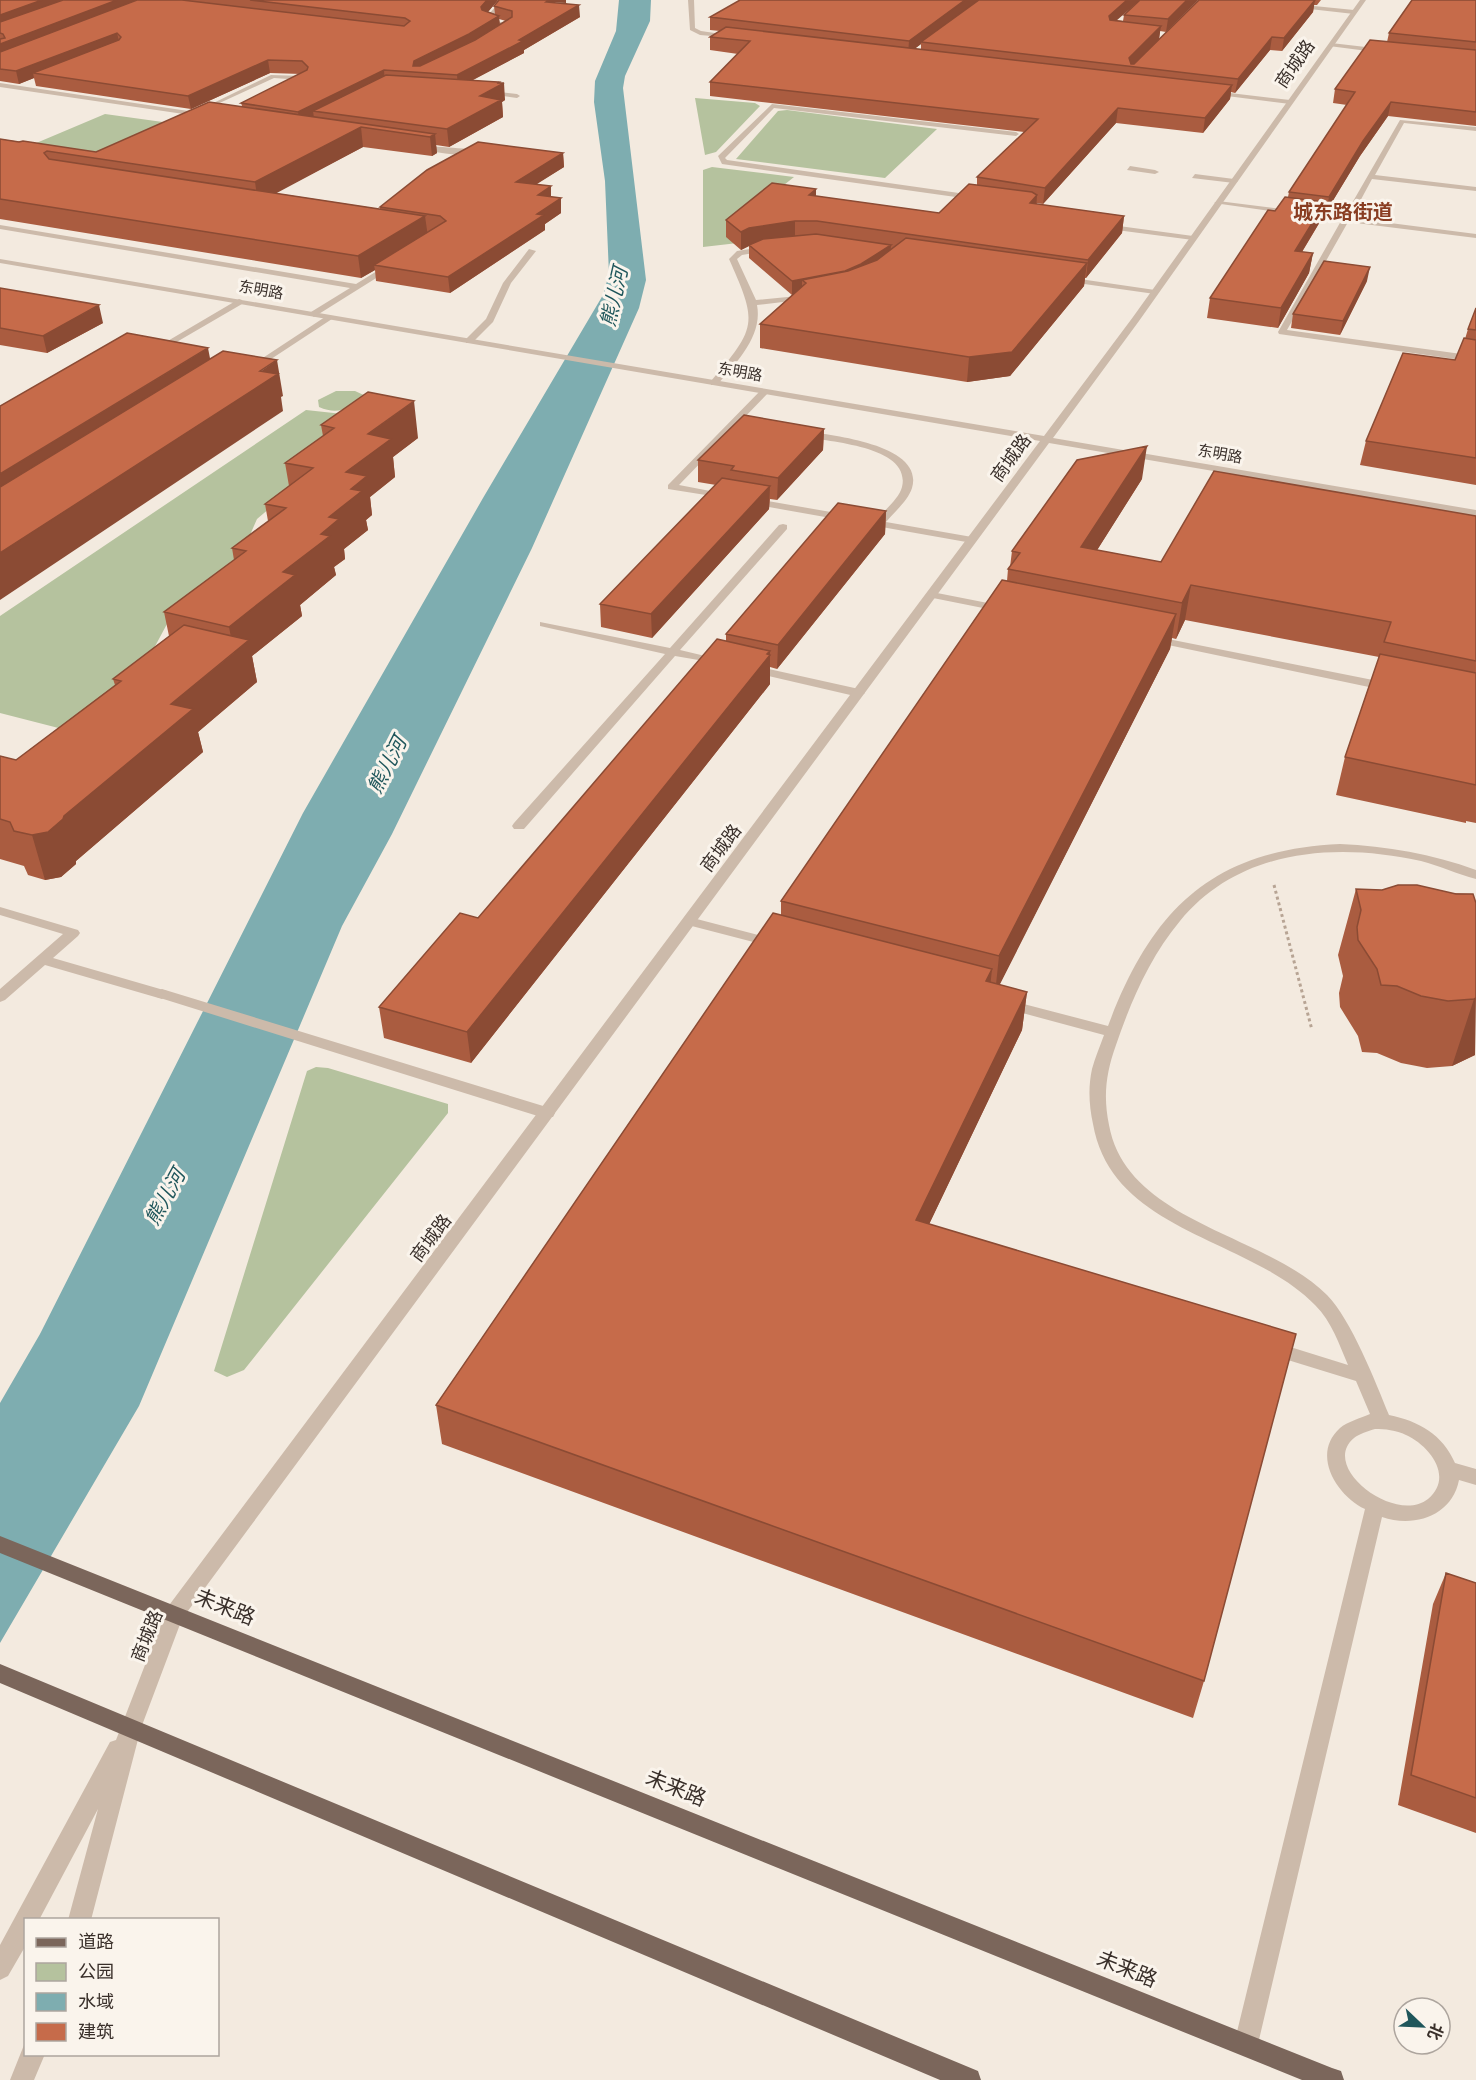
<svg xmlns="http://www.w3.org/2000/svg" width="1476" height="2080" font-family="'Fira Sans','Noto Sans SC',sans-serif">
	<rect width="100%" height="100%" fill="#f3eadf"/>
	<path fill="#b5c29e" d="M695,98L755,103L760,106L716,152L705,155Z
		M787,110L937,129L885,178L736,159L778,111Z
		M105,114L206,128L137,160L15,152Z
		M712,167L794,177L735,224L781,238L703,247V170Z
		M336,391H355L368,397C351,407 339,416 319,407L318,400Z
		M306,410L352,415L277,502L257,519L243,551L167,624L146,663L78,733L0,713V616Z
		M316,1067L328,1068L448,1104V1113L244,1370L227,1377L214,1371L307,1071Z"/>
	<path fill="#7eadb0" d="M619,0H651L650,21L625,76L623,88L646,280L639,308L532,548L392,834L342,926L139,1406L0,1643V1403L40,1334L303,813L483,498L603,295L609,274L605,181L594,102L595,81L616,31Z"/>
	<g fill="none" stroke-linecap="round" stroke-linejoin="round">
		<path stroke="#b7a494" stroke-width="3" stroke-dasharray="3 3" stroke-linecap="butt" d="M1274,885L1312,1030"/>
		<path fill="#ccbaaa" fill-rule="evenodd" d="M501,0H507L491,19L513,26L502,33L499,31L505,27L484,20Z
			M1294,4L1354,10L1357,12L1354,14L1292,7Z
			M1331,43L1383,49L1386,51L1383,53L1329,46Z
			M271,75L304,76L309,80L299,86L296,84L302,80L274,78L200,112L206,114L204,117L0,87V83L195,112Z
			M484,90L517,94L520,96L517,98L482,93Z
			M772,104L1016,132L1019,134L1016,136L774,108L725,158L727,160L980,196L977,200L722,164L718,156Z
			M1400,120L1476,127V131L1404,123L1375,175L1476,187V191L1372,179L1351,218L1476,234V238L1348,222L1287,330L1476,356V362L1279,334L1278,332L1341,221L1214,203L1218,201L1344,217Z
			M418,145C431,147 476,148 484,152C470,159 432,152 416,148Z
			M1130,166L1155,170L1159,172L1155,174L1127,170Z
			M1195,174L1234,179L1238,181L1234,183L1192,178Z
			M1104,224L1193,236L1197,238L1193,240L1101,228V224Z
			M0,225L356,284L390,263L397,265L314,317L310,314L311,312L350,288L0,229Z
			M769,246L773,248L772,250L742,255L737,259L756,300L808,295L812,297L808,299L757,305C763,336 736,363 717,385H711V381C758,327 757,322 729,259L737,251Z
			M529,249L536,251L511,283L493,322L472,343H466V339L486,319L503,283Z
			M1066,277L1155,290L1159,292L1155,294L1063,281V277Z
			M239,299L242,300V304L156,354L149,352Z
			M328,315L335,317L253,371L246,369Z
			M762,389L770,391L679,485L731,495V499L668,489V485Z
			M803,431C830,435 925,444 912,488C908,501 894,512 886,522L972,537L977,540L972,543L746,503V499L750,498L877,520C884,510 899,499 902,487C912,445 826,442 800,436V432Z
			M783,524L787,525V529L680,650L722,660V664L675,656L524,829H514L512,826L514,823L665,654L540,626V622L670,648L779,525Z
			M932,592L1003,606L1009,609L1003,612L928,597L926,595Z
			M1153,636L1388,683L1394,687L1388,691L1149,641L1147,639Z
			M751,665L859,689L865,693L859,697L747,671L745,669Z
			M1340,844C1387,846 1432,854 1476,870V879C1457,874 1440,866 1421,861C1335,842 1239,849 1180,921C1150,957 1131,1001 1116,1045C1106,1073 1103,1096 1109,1125C1127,1223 1265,1233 1327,1295C1351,1319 1376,1383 1389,1415C1419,1421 1443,1435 1455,1463L1476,1469V1485L1459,1480C1452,1516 1414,1528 1382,1517L1258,2044L1254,2052L1246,2056L1238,2052L1234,2044L1365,1509C1336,1495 1311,1454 1340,1428C1347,1422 1361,1418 1370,1414L1356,1381L1265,1353L1262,1348L1265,1343L1271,1341L1348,1365C1339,1344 1332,1322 1315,1305C1249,1237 1112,1233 1093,1124C1089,1106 1088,1087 1092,1069C1095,1058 1100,1046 1104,1035L1000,1007L998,1004L1005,999L1108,1026C1152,909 1212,850 1340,844ZM1375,1429C1385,1429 1396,1430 1406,1435C1430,1446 1454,1477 1428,1499C1395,1525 1319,1467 1354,1438C1359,1434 1368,1431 1375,1429Z
			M0,907L78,930L80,933L78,936L53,958L167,991L169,994L162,999L45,965L5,1000L0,1002V989L63,934L0,915Z
			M689,917L781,941L783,944L776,948L684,924L682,921Z"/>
		<path fill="#ccbaaa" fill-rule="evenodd" d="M688,0H694L695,28L701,31L735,36V38L700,35L690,30Z
			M1213,91L1290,100L1293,102L1290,104L1211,94Z
			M162,989L553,1109L555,1113L553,1117H541L157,997L155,994L157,991Z"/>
		<path fill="#ccbaaa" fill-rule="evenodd" d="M1360,0H1366L1139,321L1053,438L1476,510V516L1049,443L182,1619L141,1728L91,1920H68L98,1809L39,1920H26V1945L8,1976L0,1980V1945L110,1742L116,1740L167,1608L1040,441L0,263V259L1044,436L1133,317Z
			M24,2045L26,2054H45L34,2080H10Z"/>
		<path fill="#7b665b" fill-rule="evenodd" d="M0,1536L1332,2068L1341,2071L1344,2080H1302L0,1553Z
			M0,1664L978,2071L981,2080H940L0,1683Z"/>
	</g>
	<path fill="#aa5c40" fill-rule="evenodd" d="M0,0H498L488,12L495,14L494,6L566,3L580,17L524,50V53L472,80L499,83L505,100L502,102L503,117L449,147L436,145L437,153L432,156L363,147L275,193L380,209V207L563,153L564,167L536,184L551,197L561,198V213L545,224V230L450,293L376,281L375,270L361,278L0,219V139L96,152L242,106L241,103L301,74L270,73L191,109L36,86L34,78L19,84L0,81ZM499,19L506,21L500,25Z
		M1140,0H1198L1166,32L1160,31L1159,39L1134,64L1199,0H1321L1317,5H1314L1313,12L1282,51L1270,50L1235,93L1231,92L1230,99L1203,133L1116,123L1043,204L1037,203L1036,204L1124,216L1122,233L1086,278H1085L1084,286L1010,376L967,382L760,348V324L792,295L749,258V246L741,250L726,237V220L816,189V196L939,213L977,185V177L1024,132L710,96V82L738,54L710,50V37L720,31L710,30V17L1140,0L1116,20L1123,21L1124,15ZM921,44V49H914Z
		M1476,0V126L1388,116L1360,156L1326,212H1323L1321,220L1302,252L1313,253L1309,273L1278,328L1207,318L1210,298L1275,211L1288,197L1289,192L1347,105L1333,103L1335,89L1387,42L1389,33Z
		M1367,281L1340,335L1291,328L1293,314Z
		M0,288L103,323L47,353L0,345Z
		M1476,308V485L1360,465L1366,441L1455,360L1465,339L1468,329Z
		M321,425L418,438L393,457L395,477L370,497L372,515L366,520L368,530L344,549L345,559L334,567L336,575L300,605L302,616L252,656L257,682L198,732L203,752L76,861V864L61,877L45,880L28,875L24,866L0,859V756L16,760L115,685L113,679L169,636L164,612L234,560L232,548L268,521L265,504L289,486L285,463L323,436Z
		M824,429L823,450L777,500L770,499L769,509L652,638L601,627L600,604L716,485L698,482V460Z
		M1142,479L1097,550L1161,562L1476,516V823L1466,821V823L1336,795L1345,757L1379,657L1185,620L1176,639L1172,638L1170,649L999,985L1027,992L1022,1030L929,1224L1204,1681L1193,1718L442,1444L436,1405L781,915V901L1007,581L1008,569L1010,567L1012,551Z
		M886,511L885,534L777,669L770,667V684L471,1063L384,1038L379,1007L478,918L726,641V634Z
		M1356,889L1473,894L1475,1055L1452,1066L1427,1068L1401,1063L1377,1053L1362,1052L1358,1036L1340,1007L1339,993L1343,976L1338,955Z
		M1446,1573L1476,1583V1833L1398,1805L1433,1604Z"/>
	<path fill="#8b4b34" d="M42,0H76L0,28V15Z
		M117,0H149L0,57V44Z
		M487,0H498L482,19L481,7Z
		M548,0H566V3L546,2Z
		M965,0H980L921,42V44L908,54L909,41Z
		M1127,0H1140L1108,28L1109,16Z
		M1187,0H1198L1166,32L1168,19Z
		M1315,0L1313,12L1282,51L1284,38Z
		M579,5L580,17L524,50V53L458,88L457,75Z
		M499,16L500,28L470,46L415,73L413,66L414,61Z
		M1161,26L1159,39L1132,67L1129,58Z
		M117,33L120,45L33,73L34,78L19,84L16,71Z
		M1272,37L1270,50L1235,93L1238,79Z
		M268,60L270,73L191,109L188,96Z
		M384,70L385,83L313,111L314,118L300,126L298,112Z
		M499,82V86L504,83L505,100L502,102L503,117L449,147L447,129L480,96Z
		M1232,85L1230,99L1203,133L1205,118Z
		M1391,102L1388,116L1360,156L1326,212L1329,197L1363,141Z
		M1118,108L1116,123L1043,204L1045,188Z
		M361,127L363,147L258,203L255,182Z
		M435,134L437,153L432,156L430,137Z
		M563,153L564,167L518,196L516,182Z
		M551,186V201L538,195Z
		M816,189V206L809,195Z
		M1037,195L1036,212L1030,203Z
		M561,198V213L545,224V230L450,293L448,277L537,214Z
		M1325,202L1321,220L1291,270L1295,251Z
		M425,216L428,237L374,265L375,270L361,278L358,256Z
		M1124,216L1122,233L1086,278L1088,260Z
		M795,221V239L749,245V246L741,250V232L749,228Z
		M891,245L890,258L861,277L806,283L802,280V293L792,295V281Z
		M1313,253L1309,273L1278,328L1281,308Z
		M1087,263L1084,286L1010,376L967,382L969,357Z
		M1370,267L1367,281L1340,335L1343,321Z
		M99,305L103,323L47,353L43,336Z
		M208,348L215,384L0,519V474Z
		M277,360L283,396L281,397L283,411L0,600V553Z
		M414,401L418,438L393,457L395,477L370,497L372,515L366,520L368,530L344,549L345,559L334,567L336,575L300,605L302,616L252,656L257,682L198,732L203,752L76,861V864L61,877L45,880L32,835L64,816L171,704L234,653L229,627L321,534L329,517L346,472L368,434Z
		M824,429L823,450L777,500L778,478Z
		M1147,446L1142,479L1077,582L1081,547Z
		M770,486L769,509L652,638L651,614Z
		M886,511L885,534L777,669L778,645Z
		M1191,585L1185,620L1176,639L1182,603Z
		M1176,614L1170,649L995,994L999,956Z
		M770,651V684L471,1063L467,1032Z
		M992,969L988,1007L986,981Z
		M1027,992L1022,1030L913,1258L916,1220Z
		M1476,998L1475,1055L1452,1066L1474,999Z"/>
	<path fill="#c66b4a" stroke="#8b4b34" stroke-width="1.5" d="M0,0H42L0,15Z
		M63,0H117L0,44V39L5,38L3,34L0,33V22Z
		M137,0H182L404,26L410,21L405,18L250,0H487L481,7L482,10L499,16L469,34L414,61L413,66H420L475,40L512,17V11L494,6L499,0H549L546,2L579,5L519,40L523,41L457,75L384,70L298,112L241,103L307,70L308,67L302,61L268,60L188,96L33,73L119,40L121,37L117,33L16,71L0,69V52Z
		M740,0H965L909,41L710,17Z
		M979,0H1127L1109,16L1110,20L1161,26L1129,58L1131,64H1134L1199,0H1315L1284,38L1272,37L1238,79L921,42Z
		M1140,0H1187L1168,19L1124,15Z
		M1412,0H1476V42L1389,33Z
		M726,27L1232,85L1205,118L1118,108L1045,188L977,177L1038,119L710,82L750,41L710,37Z
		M1370,40L1476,50V112L1391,102L1363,141L1329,197L1289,192L1355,92L1335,89Z
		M386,75L499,82L497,83H504L480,96L501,100L447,129L313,111Z
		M209,102L435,134L430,137L361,127L255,182L47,151L44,153L49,159L425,216L358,256L0,199V139L19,142L23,141L96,152Z
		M478,142L563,153L516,182L551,186L538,195L561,198L537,214L544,215L448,277L374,265L446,221L440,216L380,207L427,170Z
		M772,183L816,189L809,195L939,213L969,184L1032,192L1037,195L1030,203L1124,216L1088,260L817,221H795L749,228L741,232L726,220Z
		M1285,197L1325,202L1295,251L1313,253L1281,308L1210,298L1268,210L1275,211Z
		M816,234L891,245L861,264L845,271L792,281L749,245L763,239Z
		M906,238L1087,263L1012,352L969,357L760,324L806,283L802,280L848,271L877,260Z
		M1324,261L1370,267L1343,321L1293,314Z
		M0,288L99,305L43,336L0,328Z
		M1476,308V330L1468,329Z
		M127,333L208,348L0,474V406Z
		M1464,338L1476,340V458L1366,441L1403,353L1455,360Z
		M223,351L277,360L260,371L278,374L0,553V487Z
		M368,392L414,401L368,434L391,439L346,472L367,476L351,489L362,491L329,517L339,519L321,534L330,536L283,572L295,575L229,627L164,612L246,551L232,548L286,508L265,504L313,468L285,463L334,428L321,425Z
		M744,415L824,429L778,478L731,470L734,466L698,460Z
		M1147,446L1081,547L1161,562L1214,471L1476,516V661L1384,642L1391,622L1191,585L1182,603L1008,569L1020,553L1012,551L1077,460Z
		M722,478L770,486L651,614L600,604Z
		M838,503L886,511L778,645L726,634Z
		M1002,580L1176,614L999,956L781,901Z
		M184,625L249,640L171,704L193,709L64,816L63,819L48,832L32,835L14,831L10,822L0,819V756L16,760L121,681L113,679Z
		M717,639L770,651L767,654L770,655L467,1032L379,1007L460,913L478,918Z
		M1380,654L1476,673V785L1345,757Z
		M1398,885H1417L1456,894H1473L1476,903V998L1474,999L1448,1001L1421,996L1397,986L1381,985L1377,969L1358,940L1357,927L1361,910L1356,889L1382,890Z
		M773,913L992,969L986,981L1027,992L916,1220L1296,1334L1204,1681L436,1405Z
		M1446,1573L1476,1583V1798L1411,1775Z"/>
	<g text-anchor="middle" stroke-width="6" stroke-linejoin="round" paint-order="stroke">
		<g font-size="15" fill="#392f2a" stroke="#faf4ec">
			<text transform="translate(261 290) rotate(10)" y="5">东明路</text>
			<text transform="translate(740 372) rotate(10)" y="5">东明路</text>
			<text transform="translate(1220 454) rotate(10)" y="5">东明路</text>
		</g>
		<g font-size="18" fill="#392f2a" stroke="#faf4ec">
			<text transform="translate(1295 64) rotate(-55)" y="6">商城路</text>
			<text transform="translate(1011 458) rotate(-54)" y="6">商城路</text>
			<text transform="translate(721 848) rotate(-53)" y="6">商城路</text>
			<text transform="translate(431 1238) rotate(-53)" y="6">商城路</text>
			<text transform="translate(147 1636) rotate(-68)" y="6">商城路</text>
		</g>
		<g font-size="20" font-weight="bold" fill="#893d22" stroke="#faf4ec">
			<text x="1343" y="219">城东路街道</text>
		</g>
		<g font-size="20" font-style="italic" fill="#1f565b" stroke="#faf4ec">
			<text transform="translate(614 297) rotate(-77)" y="7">熊儿河</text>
			<text transform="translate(387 765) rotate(-63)" y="7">熊儿河</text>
			<text transform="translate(165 1197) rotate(-61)" y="7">熊儿河</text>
		</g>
		<g font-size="21" fill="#392f2a" stroke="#faf4ec">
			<text transform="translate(225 1607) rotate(22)" y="7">未来路</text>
			<text transform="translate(676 1788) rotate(22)" y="7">未来路</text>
			<text transform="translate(1127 1969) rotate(22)" y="7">未来路</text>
		</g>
	</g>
	<rect x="24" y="1918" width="195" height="138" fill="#faf4ec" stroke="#ada59e" stroke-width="1.5"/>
	<rect x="36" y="1938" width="30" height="9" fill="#7b665b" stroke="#ada59e" stroke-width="1.5"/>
	<text x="78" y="1948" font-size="18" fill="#392f2a">道路</text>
	<rect x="36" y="1963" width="30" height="18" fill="#b5c29e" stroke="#ada59e" stroke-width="1.5"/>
	<text x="78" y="1978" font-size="18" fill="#392f2a">公园</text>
	<rect x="36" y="1993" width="30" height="18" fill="#7eadb0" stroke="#ada59e" stroke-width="1.5"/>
	<text x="78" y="2008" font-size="18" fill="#392f2a">水域</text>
	<rect x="36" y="2023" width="30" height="18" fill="#c66b4a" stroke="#ada59e" stroke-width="1.5"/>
	<text x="78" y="2038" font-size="18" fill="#392f2a">建筑</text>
	<g transform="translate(1422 2026) rotate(113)"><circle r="28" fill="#faf4ec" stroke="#ada59e" stroke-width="1.5"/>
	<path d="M0-4.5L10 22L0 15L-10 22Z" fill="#1f565b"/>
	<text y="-9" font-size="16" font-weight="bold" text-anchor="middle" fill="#392f2a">北</text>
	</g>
</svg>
